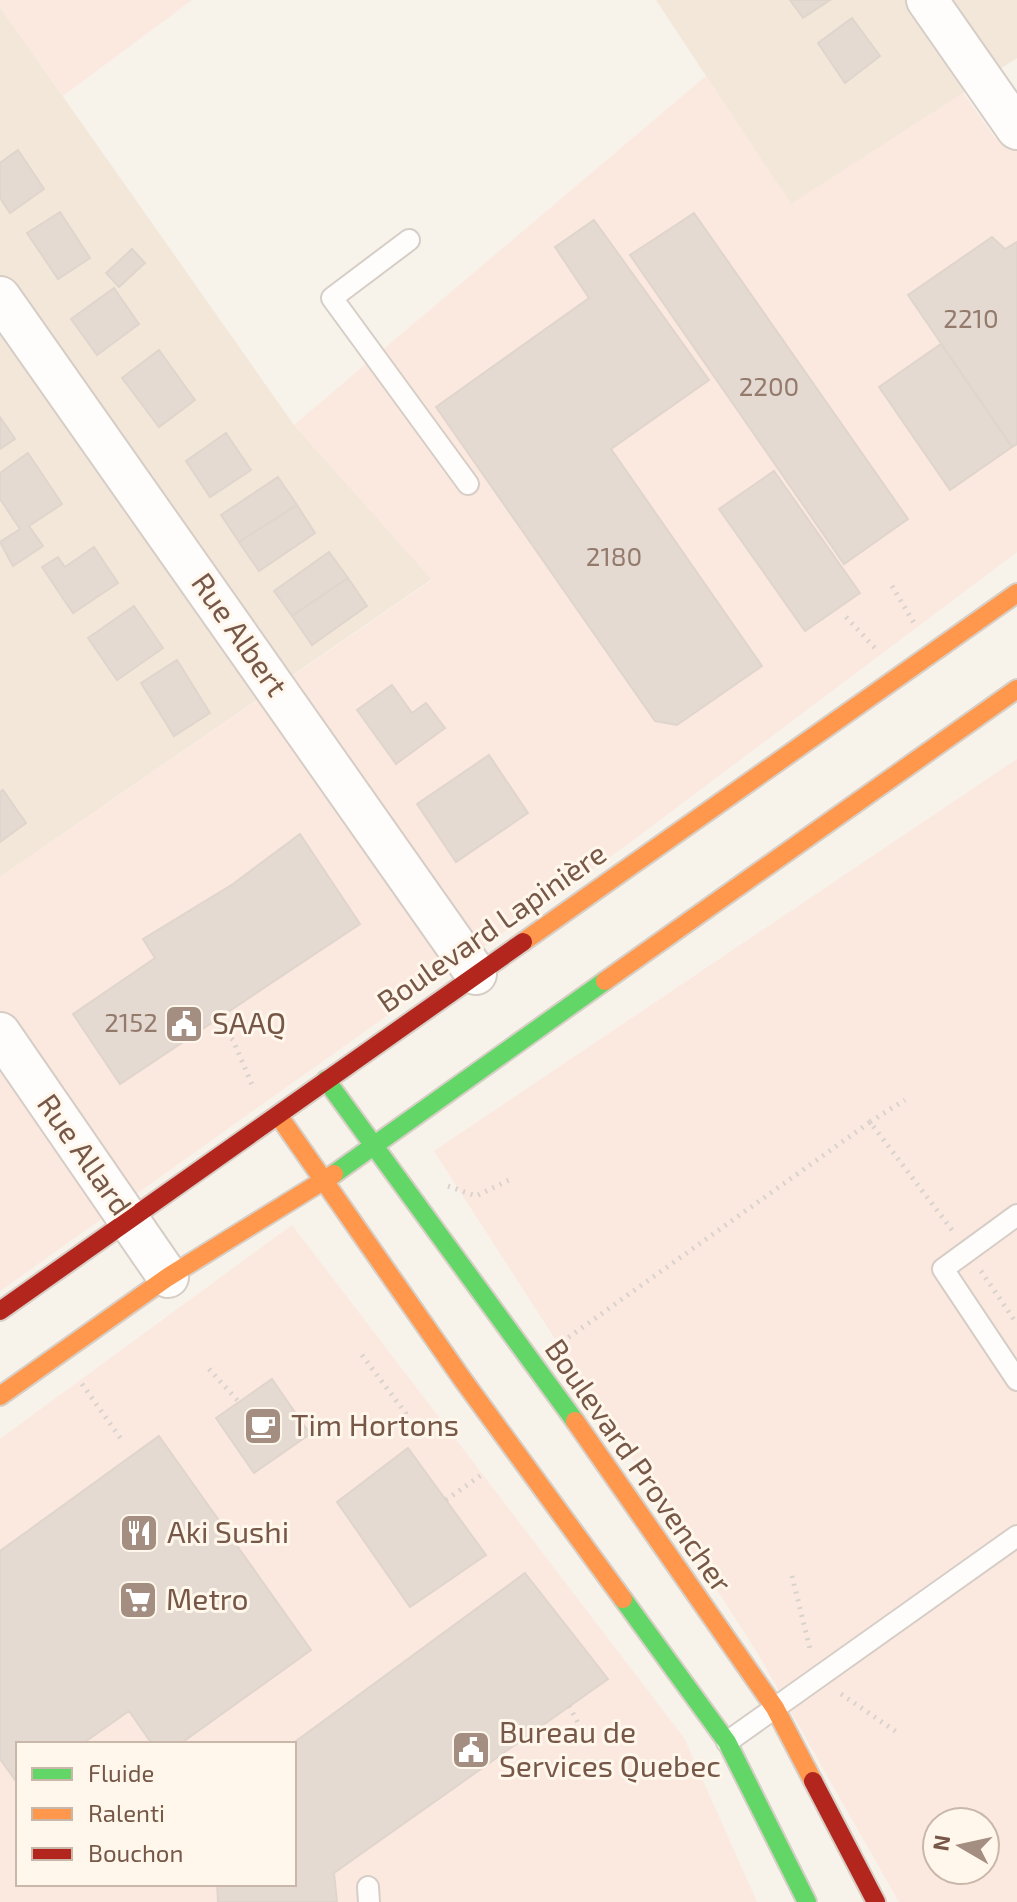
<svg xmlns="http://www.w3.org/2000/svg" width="1017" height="1902" font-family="'Exo 2',sans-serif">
	<rect width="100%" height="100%" fill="#f7f2ea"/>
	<path fill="#f3e7da" d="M656,0H1017V58L791,205Z
		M0,7L294,425L432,579L0,877Z"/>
	<path fill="#fbe9e0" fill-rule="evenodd" d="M0,0H192L63,96L0,7Z
		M706,76L791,204L963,93L995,138L1017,125V552L624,847L0,1291V877L432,580L294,425Z
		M1017,759V1902H899L757,1652L434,1151ZM937,1822H985V1870H937Z
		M292,1225L684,1738L757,1902H0V1439ZM18,1744H294V1884H18Z"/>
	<path fill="#e4dad1" stroke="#e0d5cc" stroke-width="2" d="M790,0H830L803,18Z
		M852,18L880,56L845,83L818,43Z
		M18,150L44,189L10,213L0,198V163Z
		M60,212L90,258L58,279L27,233Z
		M694,213L908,519L844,564L630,255Z
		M594,220L709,380L611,449L762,666L677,725L655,721L436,407L589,298L555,247Z
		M992,237L1005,249L1017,242V444L1012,447L908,295Z
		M132,249L145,263L119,287L106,273Z
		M114,288L139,324L97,355L71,319Z
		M941,344L1012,447L950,490L879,387Z
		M159,350L195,400L159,427L122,378Z
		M0,417L15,439L0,449Z
		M226,433L251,470L210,497L186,461Z
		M28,453L62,504L29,526L43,546L13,566L0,542L20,529L0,499V473Z
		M774,471L860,593L805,631L719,509Z
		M278,477L297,505L239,542L221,515Z
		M297,505L315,533L259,571L239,542Z
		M94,547L118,583L73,613L42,567L58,557L65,567Z
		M329,552L348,578L292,616L274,591Z
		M348,578L367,606L312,645L292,616Z
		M134,606L163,648L117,680L88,638Z
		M177,660L210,713L174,736L141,683Z
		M392,685L412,713L426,703L445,728L396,764L357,710Z
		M489,755L528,813L456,862L417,804Z
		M3,790L26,823L0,842V792Z
		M300,834L360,924L120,1084L73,1014L155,958L143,939L233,884Z
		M272,1379L310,1434L254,1473L216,1418Z
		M159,1436L311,1650L180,1744H152L129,1711L82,1744H18V1784L0,1759V1551Z
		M408,1448L486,1555L410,1607L337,1502Z
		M525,1573L608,1679L334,1873L337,1902H218L217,1884H294L292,1744Z"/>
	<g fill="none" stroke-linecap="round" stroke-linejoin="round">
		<g stroke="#d6cec6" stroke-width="24">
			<path id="lane" d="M409,240L332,298L468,484
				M1017,1215L943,1269L1017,1380
				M727,1742L1017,1536
				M368,1887L369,1902"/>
		</g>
		<g stroke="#d6cec6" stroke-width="44">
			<path id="street" d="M927,0L1017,129
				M0,297L476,974
				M0,1033L168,1277"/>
		</g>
		<g stroke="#d7cec6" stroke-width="22">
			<path id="fast" d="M326,1080L575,1421
				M334,1174L605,981
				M623,1599L727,1742L807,1902"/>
		</g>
		<g stroke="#d7cec6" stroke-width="22">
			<path id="slow" d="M523,942L1017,593
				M605,981L1017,689
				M278,1115L463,1380L623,1599
				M0,1396L168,1277L334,1174
				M575,1421L775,1708L813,1781"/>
		</g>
		<g stroke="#d7cec6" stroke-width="22">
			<path id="jam" d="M0,1311L523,942
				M813,1781L876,1902"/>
		</g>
		<path stroke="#dad2cd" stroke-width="5" stroke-dasharray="2 6" stroke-linecap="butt" d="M892,586L914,623
			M846,617L875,648
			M215,1021L233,1040L253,1087
			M870,1122L905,1100
			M448,1186L476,1196L513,1178
			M981,1271L1017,1324
			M562,1342L870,1122L952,1230
			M362,1355L410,1419
			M209,1369L239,1402
			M82,1384L121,1439
			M446,1500L484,1473
			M792,1576L811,1653
			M841,1694L898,1733
			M569,1706L583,1732"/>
		<use href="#lane" stroke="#fefdfc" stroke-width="20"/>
		<use href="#street" stroke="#fefdfc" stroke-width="40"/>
		<use href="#fast" stroke="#63d668" stroke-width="18"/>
		<use href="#slow" stroke="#ff974d" stroke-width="18"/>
		<use href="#jam" stroke="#b3261e" stroke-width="18"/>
	</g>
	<defs>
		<g id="civic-square" transform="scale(2)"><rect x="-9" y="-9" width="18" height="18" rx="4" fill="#a48e81" stroke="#fff7eb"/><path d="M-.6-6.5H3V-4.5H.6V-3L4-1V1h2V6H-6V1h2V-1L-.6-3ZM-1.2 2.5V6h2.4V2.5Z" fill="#fff"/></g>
		<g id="cafe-square" transform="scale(2)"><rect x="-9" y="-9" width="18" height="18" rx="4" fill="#a48e81" stroke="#fff7eb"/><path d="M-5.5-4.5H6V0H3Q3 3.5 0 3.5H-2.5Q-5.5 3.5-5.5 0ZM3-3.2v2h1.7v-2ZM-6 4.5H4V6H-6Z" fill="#fff"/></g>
		<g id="restaurant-square" transform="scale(2)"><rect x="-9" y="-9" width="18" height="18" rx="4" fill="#a48e81" stroke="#fff7eb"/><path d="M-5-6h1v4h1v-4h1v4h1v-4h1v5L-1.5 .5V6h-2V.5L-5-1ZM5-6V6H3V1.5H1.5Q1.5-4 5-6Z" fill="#fff"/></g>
		<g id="supermarket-square" transform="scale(2)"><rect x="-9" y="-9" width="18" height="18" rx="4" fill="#a48e81" stroke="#fff7eb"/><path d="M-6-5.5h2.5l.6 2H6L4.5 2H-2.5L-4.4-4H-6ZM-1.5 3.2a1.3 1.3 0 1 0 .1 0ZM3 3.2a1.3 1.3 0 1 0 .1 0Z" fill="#fff"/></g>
	</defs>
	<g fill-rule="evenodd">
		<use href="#civic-square" x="184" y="1024"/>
		<use href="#cafe-square" x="263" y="1426"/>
		<use href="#restaurant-square" x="139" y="1533"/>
		<use href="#supermarket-square" x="138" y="1600"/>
		<use href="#civic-square" x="471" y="1750"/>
	</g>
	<g text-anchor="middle" stroke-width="6" stroke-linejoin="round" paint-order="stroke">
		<g font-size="26" fill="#947a6c">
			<text x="971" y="328">2210</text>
			<text x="769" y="396">2200</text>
			<text x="614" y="566">2180</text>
			<text x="131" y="1032">2152</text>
		</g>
		<g font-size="30" fill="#775848" stroke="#fff7eb">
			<text transform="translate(239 635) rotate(55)" y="10">Rue Albert</text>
			<text transform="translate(492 928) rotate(-35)" y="10">Boulevard Lapinière</text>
			<text transform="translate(84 1155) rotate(55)" y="10">Rue Allard</text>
			<text transform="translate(638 1466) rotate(55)" y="10">Boulevard Provencher</text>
		</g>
		<g font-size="30" fill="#775848" stroke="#fff7eb" text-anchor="start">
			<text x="212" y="1034">SAAQ</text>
			<text x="291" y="1436">Tim Hortons</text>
			<text x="167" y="1543">Aki Sushi</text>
			<text x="166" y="1610">Metro</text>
			<text x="499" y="1743">Bureau de<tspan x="499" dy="34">Services Quebec</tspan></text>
		</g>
	</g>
	<rect x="16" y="1742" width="280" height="144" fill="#fff7eb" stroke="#c9b7aa" stroke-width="2"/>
	<rect x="32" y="1768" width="40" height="12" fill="#63d668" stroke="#c9b7aa" stroke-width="2"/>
	<text x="88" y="1782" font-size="24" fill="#775848">Fluide</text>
	<rect x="32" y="1808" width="40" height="12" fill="#ff974d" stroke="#c9b7aa" stroke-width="2"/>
	<text x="88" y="1822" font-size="24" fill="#775848">Ralenti</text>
	<rect x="32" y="1848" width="40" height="12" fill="#b3261e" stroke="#c9b7aa" stroke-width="2"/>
	<text x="88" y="1862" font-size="24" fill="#775848">Bouchon</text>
	<g transform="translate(961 1846) rotate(279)"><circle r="38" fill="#fff7eb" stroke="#c9b7aa" stroke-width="2"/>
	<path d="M0-6L14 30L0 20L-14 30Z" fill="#a48e81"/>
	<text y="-12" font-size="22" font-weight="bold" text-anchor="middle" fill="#775848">N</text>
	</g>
</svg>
